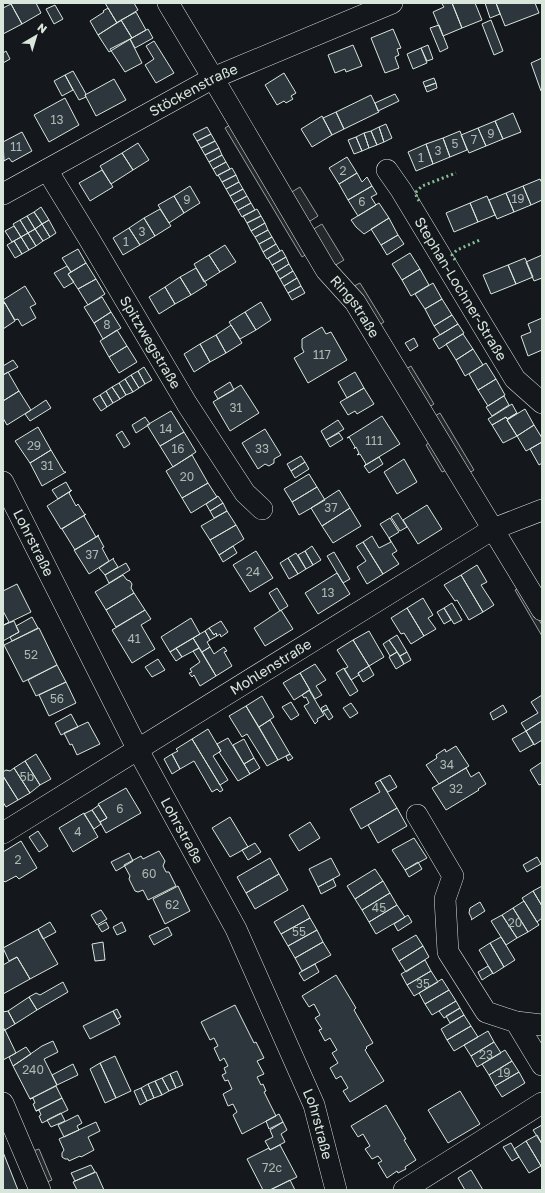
<svg xmlns="http://www.w3.org/2000/svg" width="545" height="1193" font-family="'Golos Text',sans-serif">
	<rect width="100%" height="100%" fill="#14181c"/>
	<path fill="#24282b" stroke="#939e99" d="M230,125L307,254L302,257L225,128Z
		M300,187L318,216L307,223L290,193Z
		M322,224L344,260L334,266L312,230Z
		M360,283L384,322L379,325L352,287Z
		M411,366L434,404L429,407L406,369Z
		M440,413L474,470L469,473L435,416Z
		M430,442L447,470L442,472L426,445Z
		M520,588L542,625V636L515,590Z
		M39,1149L52,1180L47,1182L33,1151Z"/>
	<path fill="#2c363c" stroke="#d8e6dc" d="M12,3H36L41,13L22,24L11,4Z
		M105,3H134L138,10L117,23Z
		M445,3H452L462,28L443,36L433,12L444,7L442,4Z
		M452,3H475L482,20L462,28Z
		M485,3H496L500,14L490,18Z
		M496,3H535L539,13L505,26Z
		M11,4L22,24L3,34V8Z
		M55,5L63,19L54,24L46,9Z
		M108,8L117,23L98,35L90,21L104,12L103,11Z
		M136,12L146,30L132,38L121,20Z
		M121,20L132,38L109,52L98,35Z
		M491,20L503,51L494,55L482,24Z
		M439,25L448,48L440,52L430,28Z
		M148,29L153,38L135,48L130,39Z
		M393,29L401,48L397,49L399,55L395,57L399,68L385,73L371,38Z
		M130,39L142,63L125,72L110,49Z
		M154,41L174,73L156,83L145,65L154,59L146,46Z
		M353,45L362,66L346,72L345,69L335,73L328,55Z
		M428,45L433,59L427,61L421,48Z
		M421,48L427,63L413,69L407,54Z
		M6,51L10,59L3,63V53Z
		M542,58V91H541L531,63Z
		M73,71L86,94L85,95L86,97L79,100L65,75Z
		M284,73L296,93L291,96L293,99L286,103L284,101L277,105L265,85Z
		M65,75L73,90L62,96L54,81Z
		M434,78L436,83L425,87L423,82Z
		M114,79L126,100L96,116L85,95Z
		M436,83L437,88L427,92L425,87Z
		M395,94L399,101L378,111L375,103Z
		M371,95L379,112L344,129L336,112Z
		M65,98L79,125L49,142L34,115Z
		M336,112L344,129L332,135L323,118Z
		M513,113L521,132L503,139L495,121Z
		M322,116L332,135L312,147L301,129Z
		M495,121L503,139L486,146L478,128Z
		M386,124L392,138L384,142L379,127Z
		M207,127L211,134L197,141L193,134Z
		M379,127L384,142L377,145L371,131Z
		M478,128L486,146L469,153L461,135Z
		M371,131L377,145L369,148L364,133Z
		M460,131L467,150L450,157L443,138Z
		M22,132L32,151L12,162L9,158L4,161L3,142Z
		M364,133L369,148L362,151L356,137Z
		M211,134L215,141L201,148L197,141Z
		M356,137L362,151L354,154L348,140Z
		M443,138L450,157L433,164L426,144Z
		M215,141L219,148L205,155L201,148Z
		M138,143L149,160L133,170L122,153Z
		M426,144L433,164L416,171L408,152Z
		M219,148L222,155L209,162L205,155Z
		M122,153L133,170L111,184L100,166Z
		M222,155L226,162L213,169L209,162Z
		M347,157L357,173L339,184L329,168Z
		M226,162L230,169L217,176L213,169Z
		M232,168L236,175L222,182L218,175Z
		M102,170L113,187L90,201L79,183Z
		M357,173L362,182L367,177L372,186L348,200L339,184Z
		M236,175L239,182L226,189L222,182Z
		M540,179L542,183V200L531,205L523,186Z
		M239,182L243,189L230,196L226,189Z
		M190,186L200,203L184,213L174,196Z
		M372,186L377,194L371,197L376,205L358,216L348,200Z
		M523,186L531,205L514,212L506,193Z
		M243,189L247,196L234,203L230,196Z
		M506,193L514,212L497,219L489,200Z
		M174,196L184,213L169,223L158,205Z
		M247,196L251,203L238,210L234,203Z
		M487,196L495,215L478,222L470,203Z
		M251,203L255,210L242,217L238,210Z
		M379,203L389,218L364,234L356,227L351,220Z
		M470,203L478,222L454,232L446,213Z
		M41,207L49,220L42,224L34,212Z
		M160,209L171,226L155,236L144,218Z
		M257,209L261,216L247,223L243,216Z
		M34,212L42,224L35,229L27,216Z
		M27,216L35,229L28,233L20,220Z
		M261,216L265,223L251,231L247,223Z
		M144,218L155,236L140,245L129,228Z
		M389,218L398,235L381,245L371,229Z
		M20,220L28,233L21,237L13,224Z
		M49,220L56,233L50,237L42,224Z
		M265,223L268,230L255,237L251,231Z
		M42,224L50,237L43,241L35,229Z
		M14,226L21,237L12,242L5,231Z
		M129,228L140,245L123,255L113,238Z
		M35,229L43,241L36,246L28,233Z
		M268,230L272,237L259,244L255,237Z
		M28,233L36,246L29,250L21,237Z
		M398,235L404,244L387,255L381,245Z
		M21,237L29,250L22,254L14,241Z
		M272,237L276,244L263,252L259,244Z
		M14,241L22,254L15,258L7,245Z
		M276,244L280,251L267,259L263,252Z
		M225,245L236,262L220,272L209,255Z
		M78,249L86,263L71,272L62,258Z
		M282,250L286,257L272,265L268,258Z
		M410,253L420,269L402,280L392,264Z
		M209,255L220,272L204,282L194,264Z
		M542,255V278L534,281L526,262Z
		M286,257L289,264L276,272L272,265Z
		M525,258L533,277L516,284L508,265Z
		M86,263L96,279L78,289L68,274Z
		M289,264L293,271L280,279L276,272Z
		M508,265L516,284L491,294L483,275Z
		M67,266L71,272L68,274L74,282L64,288L54,273Z
		M196,268L207,285L191,295L180,277Z
		M420,269L429,285L411,296L402,280Z
		M293,271L297,278L284,286L280,279Z
		M180,277L191,295L175,304L165,287Z
		M297,278L301,286L288,293L284,286Z
		M96,279L105,294L88,305L78,289Z
		M433,283L442,299L425,309L415,294Z
		M25,286L36,304L30,307L36,318L22,326L18,319L15,320L3,300Z
		M301,286L305,293L292,300L288,293Z
		M165,287L175,304L159,314L149,297Z
		M102,297L111,312L94,323L84,307Z
		M442,299L452,315L434,326L425,309Z
		M261,302L271,320L256,330L245,312Z
		M5,303L15,321L3,329V305Z
		M111,312L121,328L103,339L94,323Z
		M245,312L256,330L240,339L229,322Z
		M452,315L458,324L440,335L434,326Z
		M542,318V350L528,356L521,336L531,332L528,324Z
		M458,324L464,333L439,349L433,339Z
		M231,325L242,343L226,353L216,335Z
		M322,327L326,334L331,332L347,360L308,383L294,358L304,352L302,348V339Z
		M117,330L127,346L109,357L100,341Z
		M463,334L473,349L456,360L446,344Z
		M216,335L226,353L210,362L200,344Z
		M414,338L418,346L410,351L405,343Z
		M200,344L210,362L194,372L184,354Z
		M127,346L137,362L119,373L109,357Z
		M473,349L483,365L465,376L456,360Z
		M13,360L18,367L3,375V366Z
		M486,363L496,379L478,390L469,374Z
		M144,367L152,380L145,384L138,371Z
		M138,371L145,384L139,388L131,375Z
		M8,372L19,391L3,401V375Z
		M355,372L364,388L347,398L338,382Z
		M131,375L139,388L133,392L125,379Z
		M125,379L133,392L126,395L119,383Z
		M496,379L505,395L488,406L478,390Z
		M230,382L234,390L218,399L214,392Z
		M119,383L126,395L120,399L112,387Z
		M241,385L259,413L230,431L213,402Z
		M112,387L120,399L113,403L106,391Z
		M364,388L374,404L357,414L355,411L348,415L340,402Z
		M19,391L31,410L7,425L3,418V401Z
		M106,391L113,403L107,407L100,395Z
		M100,395L107,407L101,411L93,399Z
		M504,396L509,405L492,416L486,407Z
		M46,400L51,408L30,421L25,414Z
		M512,404L517,413L507,419L506,417L492,425L488,419Z
		M525,409L534,425L517,436L507,420Z
		M171,411L184,432L160,446L147,425Z
		M517,413L507,420L517,436L503,443L492,425L506,417L507,419Z
		M382,416L400,444L364,466L366,464L360,454L357,455L359,453L356,447L354,449L355,447L349,437L347,438Z
		M145,417L150,424L136,433L132,425Z
		M338,420L344,429L326,440L321,431Z
		M534,425L542,438V442L526,451L517,436Z
		M38,427L51,450L30,463L15,441Z
		M265,429L281,455L274,459V463L269,466L265,464L258,469L242,443Z
		M122,431L130,444L124,448L116,435Z
		M184,432L196,452L173,467L160,446Z
		M339,433L343,439L330,447L326,440Z
		M542,442V463L539,465L530,449Z
		M51,450L64,472H66L42,486L30,463Z
		M192,455L208,483L182,498L166,471Z
		M301,456L305,462L291,471L287,464Z
		M379,457L383,464L369,473L364,466Z
		M404,459L417,482L397,494L384,472Z
		M305,462L309,469L295,478L291,471Z
		M309,474L317,487L292,502L284,489Z
		M66,482L71,491L58,499L52,490Z
		M208,483L217,497L191,513L182,498Z
		M317,487L325,500L299,515L292,502Z
		M72,490L69,493L76,506L78,504L85,515L61,529L47,506Z
		M339,490L350,508L322,526L311,508Z
		M218,496L223,503L210,511L206,504Z
		M223,503L227,511L214,518L210,511Z
		M427,505L442,529L418,544L403,520Z
		M350,508L361,526L333,543L322,526Z
		M227,511L236,525L210,540L201,526Z
		M398,513L407,527L400,531L391,517Z
		M86,514L84,516L96,537L99,535L75,550L62,529Z
		M390,518L399,532L389,538L380,524Z
		M236,525L244,539L219,555L210,540Z
		M98,536L104,547L102,548L109,561L89,574L74,550Z
		M372,536L379,548L391,542L389,538L397,551L392,554L399,564L383,574L363,542Z
		M363,542L383,574L367,584L357,567L366,561L356,546Z
		M233,546L237,553L223,562L219,555Z
		M312,546L321,560L313,565L305,551Z
		M256,551L273,578L250,592L233,565Z
		M305,551L313,565L306,569L298,555Z
		M334,552L350,579L343,583L327,556Z
		M296,553L306,569L298,574L288,558Z
		M114,558L113,559L118,567L105,575L99,568Z
		M288,558L298,574L289,579L280,563Z
		M126,563L130,570L109,583L105,575Z
		M477,565L487,582L481,585L494,605L483,612L461,575Z
		M337,573L350,594L318,614L305,593Z
		M123,575L127,580L130,581L132,584L131,588L134,593L106,610L95,592Z
		M461,575L483,612L469,620L457,600L455,601L444,585Z
		M17,584L31,612L4,625L9,622L3,611V591Z
		M277,588L288,606L280,611L269,593Z
		M134,593L145,610L116,627L106,610Z
		M423,598L433,615L428,618L436,629L424,636L407,608Z
		M452,603L462,620L454,624L444,608Z
		M407,608L424,636L411,644L404,633L401,634L391,618Z
		M444,608L451,620L444,624L437,612Z
		M145,610L151,619L141,625L155,649L132,663L112,630Z
		M281,610L293,629L265,646L254,628Z
		M32,617L38,628L12,641L10,637L19,632L16,626Z
		M191,618L200,634L170,652L161,637Z
		M14,621L19,632L3,641V625Z
		M221,621L228,632L221,637L220,634L217,636L216,633L214,635L209,628Z
		M39,628L57,665L23,682L4,645Z
		M209,628L214,635L216,633L217,636L210,640L205,631Z
		M205,631L210,640L207,642L210,647L202,652L193,638Z
		M369,631L384,657L369,666L353,640Z
		M397,635L407,652L400,656L389,640Z
		M193,638L199,648L182,657L176,648Z
		M353,640L369,666L358,673L359,675L351,680L344,669L348,667L337,650Z
		M389,640L397,652L390,656L383,644Z
		M210,647L214,654L224,647L227,651L224,652L232,666L216,676L202,652Z
		M176,648L182,657L176,661L170,652Z
		M199,648L216,676L200,686L194,675L192,677L189,673L192,672L190,669L200,662L193,651Z
		M397,652L404,664L396,669L389,657Z
		M407,652L411,660L404,664L400,656Z
		M158,659L165,670L152,677L145,667Z
		M315,664L326,680L316,686L322,695L315,699L300,673Z
		M57,665L66,682L36,696L28,680Z
		M369,666L374,675L363,682L358,673Z
		M344,668L358,691L350,696L336,673Z
		M300,673L310,690L294,700L283,683Z
		M66,682L76,703L49,716L39,695Z
		M309,690L324,715L317,719L318,721L315,724L304,706L309,703L306,697L304,698L302,695Z
		M542,695V721L526,731L521,723L538,713L531,702Z
		M262,696L274,717L259,727L246,706Z
		M291,702L299,715L291,720L282,707Z
		M351,703L358,713L350,718L343,708Z
		M326,705L328,709L322,712L321,708Z
		M503,705L507,712L493,720L490,713Z
		M246,706L278,760L267,766L247,734L242,737L229,716Z
		M328,709L333,717L329,720L323,711Z
		M71,714L78,727L61,735L55,723Z
		M270,720L290,754L278,760L259,727Z
		M542,721V740L534,745L526,731Z
		M88,722L100,744L77,755L72,744L70,745L64,733Z
		M208,729L221,751L213,756L228,780L220,785L192,739Z
		M526,731L534,744L520,752L512,739Z
		M228,738L250,774L238,781L219,752L221,751L217,744Z
		M192,739L223,790L220,792L217,789L212,792L194,761L180,769L172,754L178,751L176,749Z
		M244,739L254,758L244,764L233,745Z
		M456,746L469,766L439,784L426,765L437,758L436,755L445,749L446,752Z
		M36,754L51,779L40,785L25,761Z
		M172,754L180,769L172,774L164,759Z
		M290,754L293,758L288,761L286,756Z
		M254,758L260,768L250,774L244,764Z
		M25,761L40,785L30,793L14,768Z
		M542,762V784L539,785L530,770Z
		M14,768L30,793L18,800L3,776V772L6,770L10,771Z
		M466,768L471,777L479,772L486,784L478,789L479,790L446,810L432,788Z
		M390,775L397,787L388,792L380,780Z
		M3,776L18,800L6,807L3,802Z
		M380,780L397,808L361,829L350,809L380,792L375,783Z
		M126,788L141,813L106,833L100,822L107,818L98,804Z
		M99,805L107,818L100,822L92,810Z
		M397,808L407,826L378,843L368,825Z
		M92,810L101,824L94,829L84,814Z
		M84,813L98,837L73,852L59,828Z
		M230,817L248,847L230,857L212,828Z
		M310,822L320,838L299,851L289,835Z
		M38,831L48,846L39,852L29,837Z
		M414,838L427,858L405,870L392,850Z
		M21,841L37,868L19,879L16,876L5,882L3,880V852Z
		M255,843L261,852L248,860L242,850Z
		M159,851L165,861L163,866L166,872H169L176,886L148,900L143,890L138,892L135,891L129,879L130,876L124,865L141,856L143,859Z
		M129,853L133,861L116,871L111,862Z
		M537,857L541,864L527,872L523,865Z
		M270,858L279,874L246,893L237,877Z
		M331,858L340,875L318,887L309,869Z
		M418,862L422,869L409,877L405,870Z
		M375,869L383,881L355,899L347,886Z
		M279,874L288,890L255,909L246,893Z
		M333,879L336,886L321,894L318,887Z
		M383,881L390,893L362,910L355,899Z
		M178,886L190,911L165,924L153,899Z
		M542,886V906L533,891Z
		M533,891L542,906V918L537,922L522,898Z
		M390,893L397,905L369,922L362,910Z
		M524,901L539,925L528,932L513,908Z
		M480,902L485,911L471,920L472,919L469,913L470,908Z
		M303,905L310,918L281,934L274,922Z
		M397,905L405,917L376,934L369,922Z
		M513,908L528,932L517,938L502,915Z
		M101,910L107,919L97,925L91,915Z
		M408,915L412,922L398,931L394,924Z
		M502,915L517,938L506,945L491,921Z
		M310,918L317,930L288,946L281,934Z
		M50,922L56,932L43,939L38,929Z
		M106,922L109,928L102,932L98,926Z
		M122,922L126,931L117,935L113,927Z
		M168,927L172,935L154,945L149,936Z
		M38,929L58,964L30,979L17,957L9,961L3,948Z
		M317,930L323,942L295,958L288,946Z
		M416,935L423,946L399,961L392,949Z
		M501,937L515,960L504,967L490,943Z
		M103,942L105,960L95,961L92,944Z
		M323,942L331,955L302,971L295,958Z
		M490,943L504,967L493,974L479,950Z
		M423,946L429,957L406,972L399,961Z
		M17,957L30,979L3,994V965Z
		M425,960L431,971L407,985L401,974Z
		M315,964L319,972L304,981L299,973Z
		M488,966L493,973L482,980L478,972Z
		M431,971L438,982L414,996L407,985Z
		M336,975L356,1008L354,1010L373,1043L366,1047L367,1048L365,1050L384,1081L350,1102L343,1091L348,1088L341,1076L336,1079L330,1068L338,1063L332,1053L337,1050L330,1038L325,1041L319,1030L322,1029L315,1018L320,1015L314,1004L309,1007L302,996Z
		M442,979L449,990L425,1004L419,993Z
		M63,982L68,992L37,1010L29,997L36,993L40,995Z
		M449,990L456,1001L432,1015L425,1004Z
		M29,997L37,1010L15,1024L8,1011Z
		M456,1001L460,1008L444,1018L439,1011Z
		M235,1005L254,1043L256,1042L264,1058L257,1061L264,1074L257,1077L261,1085L263,1084L266,1091L264,1092L276,1116L242,1134L233,1115L237,1112L233,1104L228,1106L223,1094L232,1089L228,1080L225,1081L222,1075L226,1073L224,1068L228,1066L224,1058L220,1061L214,1048L218,1046L214,1038L210,1040L201,1022Z
		M460,1008L464,1015L450,1023L446,1016Z
		M117,1009L121,1017L117,1019L113,1011Z
		M8,1011L15,1024L5,1030L3,1027V1012Z
		M113,1011L120,1024L90,1039L83,1026Z
		M464,1015L471,1026L447,1040L441,1029Z
		M471,1026L478,1037L454,1051L447,1040Z
		M5,1030L16,1053L3,1060V1031Z
		M488,1031L494,1042L471,1056L464,1045Z
		M53,1041L58,1052L44,1059L57,1085L30,1099L13,1066L42,1046Z
		M494,1042L501,1053L477,1067L471,1056Z
		M26,1047L31,1054L13,1066L9,1057Z
		M505,1050L512,1061L489,1075L482,1064Z
		M115,1056L131,1091L116,1098L100,1063Z
		M512,1061L519,1072L495,1086L489,1075Z
		M100,1063L116,1098L105,1103L90,1069Z
		M73,1064L78,1075L57,1085L52,1075Z
		M177,1071L183,1085L176,1088L170,1074Z
		M519,1072L525,1083L502,1097L495,1086Z
		M170,1074L176,1088L169,1091L162,1078Z
		M162,1078L169,1091L162,1095L155,1081Z
		M155,1081L162,1095L154,1098L148,1084Z
		M148,1084L154,1098L147,1101L141,1088Z
		M56,1086L62,1098L36,1111L33,1104L35,1103L33,1098L30,1099Z
		M141,1088L147,1101L140,1105L134,1091Z
		M460,1091L480,1124L448,1143L428,1110Z
		M62,1098L68,1110L42,1123L39,1116L41,1115L39,1110L36,1111Z
		M386,1105L406,1139L404,1140L416,1160L405,1167L406,1169L398,1173L397,1171L387,1178L378,1163L382,1161L378,1156L372,1159L365,1149L370,1146L363,1134L358,1137L351,1126Z
		M61,1113L65,1121L51,1127L47,1120Z
		M279,1114L283,1122L269,1129L266,1121Z
		M78,1115L82,1123L77,1126L79,1130L64,1137L58,1125Z
		M96,1122L100,1131L88,1137L94,1150L81,1157L80,1156L69,1161L68,1159H65L62,1157V1153L64,1150L59,1139Z
		M283,1122L287,1130L281,1134L285,1142L270,1150L265,1141L273,1137L270,1130Z
		M542,1125V1144L533,1130Z
		M537,1135L542,1144V1165L541,1166L526,1141Z
		M526,1141L541,1166L529,1173L514,1149Z
		M511,1143L519,1157L512,1161L503,1147Z
		M280,1145L297,1177L270,1190H263L247,1159L269,1148L270,1150Z
		M3,1152L18,1190H3Z
		M91,1165L95,1172L75,1181L71,1173Z
		M471,1170L483,1190H465L458,1178Z
		M96,1172L104,1190H77L73,1182Z
		M290,1180L295,1190H270Z"/>
	<g fill="none" stroke-linecap="round" stroke-linejoin="round">
		<g stroke="#d8e6dc" stroke-width="22">
			<g id="minor">
				<path id="s1" d="M168,3L213,78L326,270L355,302L542,610"/>
				<path id="s2" d="M47,170L88,237L187,404L245,493L262,509"/>
				<path id="s3" d="M387,170L401,190L515,379L542,403"/>
				<path id="s4" d="M3,194L213,78L392,3"/>
				<path id="s5" d="M3,482L138,750L236,929L314,1105L336,1190"/>
				<path d="M417,815L453,876L445,899L448,952L486,1012L516,1022L542,1025"/>
				<path id="s6" d="M3,833L493,529L542,510"/>
				<path d="M516,1022L542,1065"/>
				<path d="M3,1103L40,1190"/>
				<path d="M404,1190L542,1103"/>
			</g>
		</g>
		<use href="#minor" stroke="#14181c" stroke-width="21"/>
		<path stroke="#8ac095" stroke-width="3" stroke-dasharray="2 3" stroke-linecap="butt" d="M419,201L415,193L422,186L456,173
			M455,260L452,255L457,250L480,240"/>
	</g>
	<g text-anchor="middle" stroke-width="3" stroke-linejoin="round" paint-order="stroke">
		<g font-size="12" fill="#adbab4">
			<text x="57" y="124">13</text>
			<text x="491" y="138">9</text>
			<text x="474" y="144">7</text>
			<text x="455" y="148">5</text>
			<text x="16" y="151">11</text>
			<text x="438" y="155">3</text>
			<text x="421" y="162">1</text>
			<text x="343" y="175">2</text>
			<text x="518" y="203">19</text>
			<text x="187" y="204">9</text>
			<text x="362" y="206">6</text>
			<text x="142" y="236">3</text>
			<text x="126" y="246">1</text>
			<text x="107" y="329">8</text>
			<text x="322" y="359">117</text>
			<text x="236" y="412">31</text>
			<text x="166" y="433">14</text>
			<text x="374" y="445">111</text>
			<text x="34" y="450">29</text>
			<text x="178" y="453">16</text>
			<text x="262" y="453">33</text>
			<text x="47" y="470">31</text>
			<text x="187" y="481">20</text>
			<text x="331" y="512">37</text>
			<text x="92" y="559">37</text>
			<text x="253" y="576">24</text>
			<text x="328" y="597">13</text>
			<text x="134" y="643">41</text>
			<text x="31" y="659">52</text>
			<text x="57" y="703">56</text>
			<text x="447" y="769">34</text>
			<text x="27" y="781">5b</text>
			<text x="456" y="793">32</text>
			<text x="120" y="813">6</text>
			<text x="78" y="836">4</text>
			<text x="18" y="864">2</text>
			<text x="149" y="878">60</text>
			<text x="172" y="909">62</text>
			<text x="379" y="912">45</text>
			<text x="515" y="927">20</text>
			<text x="299" y="936">55</text>
			<text x="423" y="988">35</text>
			<text x="486" y="1059">23</text>
			<text x="33" y="1074">240</text>
			<text x="504" y="1077">19</text>
			<text x="272" y="1172">72c</text>
		</g>
		<g font-size="14" fill="#d8e6dc" stroke="#14181c">
			<text dy="5" stroke="none"><textPath href="#s4" startOffset="217">Stöckenstraße</textPath></text>
			<text dy="5" stroke="none"><textPath href="#s3" startOffset="140">Stephan-Lochner-Straße</textPath></text>
			<text dy="5" stroke="none"><textPath href="#s1" startOffset="357">Ringstraße</textPath></text>
			<text dy="5" stroke="none"><textPath href="#s2" startOffset="201">Spitzwegstraße</textPath></text>
			<text dy="5" stroke="none"><textPath href="#s5" startOffset="68">Lohrstraße</textPath></text>
			<text dy="5" stroke="none"><textPath href="#s6" startOffset="315">Mohlenstraße</textPath></text>
			<text dy="5" stroke="none"><textPath href="#s5" startOffset="392">Lohrstraße</textPath></text>
			<text dy="5" stroke="none"><textPath href="#s5" startOffset="716">Lohrstraße</textPath></text>
		</g>
	</g>
	<rect width="545" height="1193" fill="none" stroke="#d8e6dc" stroke-width="8"/>
	<g transform="translate(36 36) rotate(38)" stroke="#14181c" stroke-width="3" paint-order="stroke">
	<path d="M0-3L7 15L0 10L-7 15Z" fill="#d8e6dc"/>
	<text y="-6" font-size="11" font-weight="bold" text-anchor="middle" fill="#d8e6dc">N</text>
	</g>
</svg>
